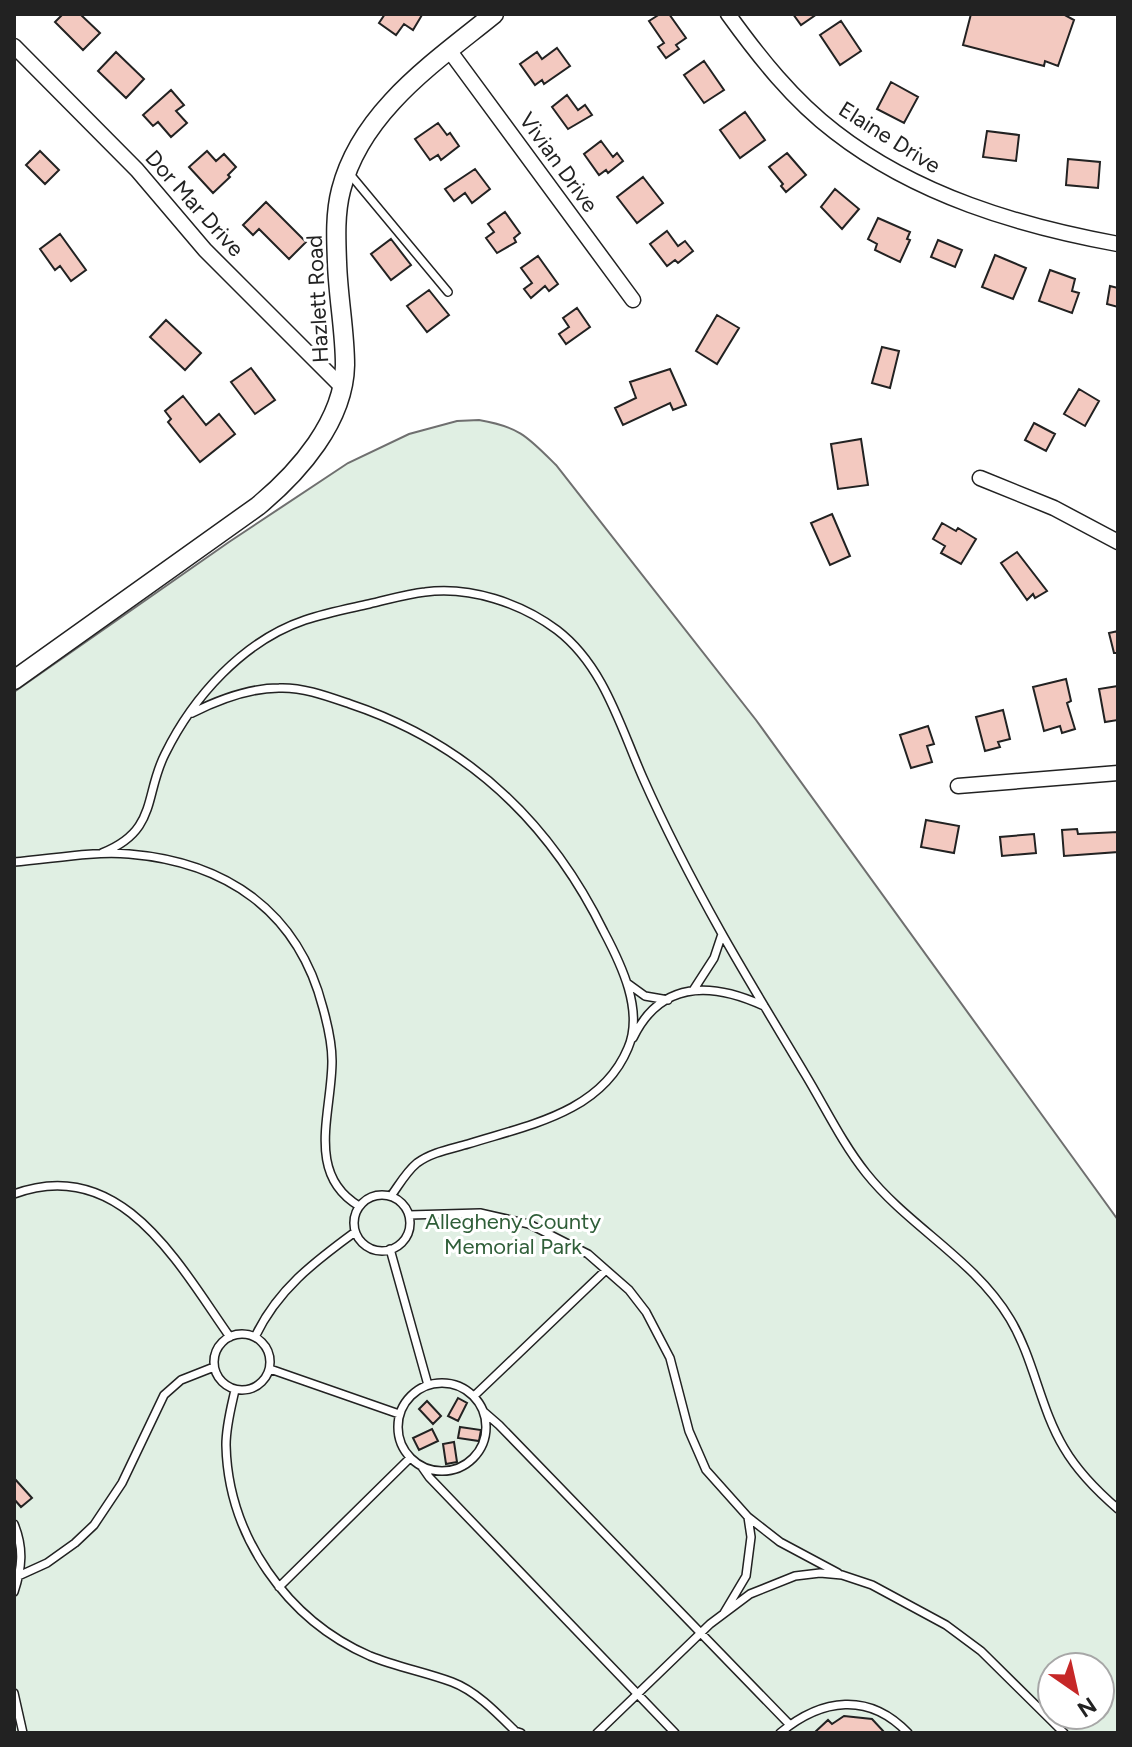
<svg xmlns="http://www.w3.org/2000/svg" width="1132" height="1747" font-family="Figtree,sans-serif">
	<rect width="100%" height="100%" fill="#fff"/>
	<path fill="#e0efe3" stroke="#6f6f6f" stroke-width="2" fill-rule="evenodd" d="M479,420C520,427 528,437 556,465L756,720L1118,1220V1733H14V692L229,542L348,463L409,434L457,421ZM1052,1667H1100V1715H1052Z"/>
	<path fill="#f3c9c0" stroke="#222" stroke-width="2" d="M63,14H80L100,33L83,50L55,22Z
		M385,14H420L422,15L413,30L404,24L396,35L379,23Z
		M660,14H669L686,38L676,45L679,49L666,58L658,47L664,43L649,21Z
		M793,14H817L801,25Z
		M971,14H1063L1074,20L1058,66L1045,61L1044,66L963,45Z
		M841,21L861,51L840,65L820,35Z
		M557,48L570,66L544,84L542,80L535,85L520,64L537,52L542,59Z
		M116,52L144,79L126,98L98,71Z
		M704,61L724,90L704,103L684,75Z
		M891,82L918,97L904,123L877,109Z
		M171,90L184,105L176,111L187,123L171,137L158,122L153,126L143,115Z
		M567,95L578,110L585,105L592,115L568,129L552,107Z
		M745,112L765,140L740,158L720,130Z
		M438,123L447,135L450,133L459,146L441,160L438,155L430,160L415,139Z
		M987,131L1019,135L1016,161L983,157Z
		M601,141L613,157L617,153L623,161L608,173L606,170L599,175L584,154Z
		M40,151L59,170L45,184L26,165Z
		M207,151L216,161L224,154L236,167L228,175L230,177L213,193L189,167Z
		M787,153L806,175L786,192L781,186L783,184L769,167Z
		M1068,159L1100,162L1098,188L1066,185Z
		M475,169L490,189L472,203L465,193L454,201L445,189Z
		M643,177L663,203L637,223L617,197Z
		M835,189L859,209L842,229L821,207Z
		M266,202L306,242L289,259L259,229L253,235L243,225Z
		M505,212L520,233L514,238L516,242L497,253L486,238L494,232L488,224Z
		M878,218L910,232L907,239L910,240L900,262L875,250L877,244L868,239Z
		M667,231L678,246L685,241L693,251L678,263L675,260L667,266L650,244Z
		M60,234L86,270L71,281L60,266L55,270L40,249Z
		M391,239L411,265L391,280L371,254Z
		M938,240L962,250L955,267L931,257Z
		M995,255L1026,268L1013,299L982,287Z
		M538,256L558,284L549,291L545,286L531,298L524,289L532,283L521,268Z
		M1050,270L1075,279L1072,291L1079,293L1072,313L1039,301Z
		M1110,286L1118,288V307L1107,304Z
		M429,290L449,315L427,332L407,306Z
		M577,308L590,327L566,344L559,334L569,327L563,318Z
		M717,315L739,328L717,364L696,351Z
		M166,320L201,353L185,370L150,337Z
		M882,347L899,351L890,388L872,383Z
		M251,368L275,400L255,414L231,382Z
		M670,369L686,405L673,410L670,403L623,425L615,408L636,398L630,382Z
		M1079,389L1099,401L1085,426L1064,414Z
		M183,396L206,425L219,414L235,434L200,462L168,422L171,419L165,411Z
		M1034,423L1055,434L1046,451L1025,440Z
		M861,439L868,485L838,489L831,444Z
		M832,514L850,556L830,565L811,523Z
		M942,523L956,531L958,528L976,539L961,564L941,553L945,546L933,539Z
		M1017,552L1047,591L1035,598L1033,594L1027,600L1001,563Z
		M1118,631V653H1114L1109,633Z
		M1066,679L1071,701L1067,703L1075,729L1062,733L1060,726L1044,731L1033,687Z
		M1118,686V720L1105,722L1099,689Z
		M1003,710L1010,739L998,742L1000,747L985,751L976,717Z
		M928,726L934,744L927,746L932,762L911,768L900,735Z
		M926,820L959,826L954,853L921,847Z
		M1077,829L1078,834L1118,832V852L1064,856L1062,830Z
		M1034,834L1036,853L1002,856L1000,837Z
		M458,1398L467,1403L458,1421L448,1416Z
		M427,1401L441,1416L433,1424L419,1409Z
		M460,1427L481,1430L479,1441L458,1438Z
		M432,1429L438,1441L419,1450L413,1438Z
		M454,1442L457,1462L446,1464L443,1444Z
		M14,1478L32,1498L21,1507L14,1499Z
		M844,1716L872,1719L885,1733H814L828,1720L832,1724Z"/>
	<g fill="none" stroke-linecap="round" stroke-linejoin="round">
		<g stroke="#222" stroke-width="10">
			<path id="service" d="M349,173L448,292
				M192,713C218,700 249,688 279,688C303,687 327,696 350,704C467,743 550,822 604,932C621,964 644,1011 628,1048C601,1113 528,1125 468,1144C451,1149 432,1152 417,1163C406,1172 399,1185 391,1196
				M102,853C158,831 144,795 165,754C193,697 243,641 305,620C326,613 347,609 369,604C387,600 406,594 425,592C470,586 521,603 557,630C604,666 620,726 643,778C666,830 693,882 721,932C748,980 777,1027 805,1074C825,1107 842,1143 866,1173C909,1227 974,1259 1010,1319C1034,1359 1040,1408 1064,1448C1078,1472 1097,1491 1118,1509
				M14,862C52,859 91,851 129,854C226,862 298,911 323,1008C328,1026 332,1043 332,1061C332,1112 305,1174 359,1206
				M627,983L645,996L668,1000
				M694,989L714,958L722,934
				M633,1038C661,980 712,982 764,1006
				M14,1194C121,1154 179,1265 230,1337
				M354 1223a28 28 0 1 1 56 0a28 28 0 1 1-56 0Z
				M409,1215L480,1213L529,1224L588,1254L629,1290L646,1312L670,1358L689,1431L706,1470L748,1517L751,1537L746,1576L724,1613
				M390,1249L428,1385
				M214 1362a28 28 0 1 1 56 0a28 28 0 1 1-56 0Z
				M255,1337C277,1290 314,1262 355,1232
				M270,1369L399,1414
				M398 1427a44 44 0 1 1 88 0a44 44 0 1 1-88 0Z
				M235,1390C231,1408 226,1426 226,1445C228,1536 287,1620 370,1656C397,1667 425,1672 452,1682C476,1691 497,1713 515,1731L521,1733
				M474,1396L606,1270
				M484,1412L499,1425L790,1725
				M422,1467L429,1477L675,1733
				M748,1517L780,1542L838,1573
				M14,1524C24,1548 22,1568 14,1592
				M14,1578L47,1563L75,1543L94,1525L122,1483L164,1395L181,1380L214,1367
				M279,1587L410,1458
				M14,1693L23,1733
				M597,1733L710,1624L750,1594L795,1576L820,1573L842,1575L872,1585L946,1625L981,1651L1064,1733
				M780,1733C822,1698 869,1692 908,1733"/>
		</g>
		<g stroke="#222" stroke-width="17">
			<path id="minor" d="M728,14C759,57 793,100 835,132C916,195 1019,226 1118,244
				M14,46L137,170L205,250L343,388
				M449,50L633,300
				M980,478L1054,508L1118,542
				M958,786L1118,773"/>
		</g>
		<g stroke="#222" stroke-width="21">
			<path id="tertiary" d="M14,680L258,506C299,472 344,421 345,365C345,331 338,297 337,262C336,238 335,213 341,190C361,111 435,62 494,14"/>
		</g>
		<use href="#service" stroke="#fff" stroke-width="7"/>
		<use href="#minor" stroke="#fff" stroke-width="14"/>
		<use href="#tertiary" stroke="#fff" stroke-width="18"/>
	</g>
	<g text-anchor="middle" stroke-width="6" stroke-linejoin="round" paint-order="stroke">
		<g font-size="22" fill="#222" stroke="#fff">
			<text transform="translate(890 137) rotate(32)" y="8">Elaine Drive</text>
			<text transform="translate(559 162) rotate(54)" y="8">Vivian Drive</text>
			<text transform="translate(195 203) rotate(48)" y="8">Dor Mar Drive</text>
			<text transform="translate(317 299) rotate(-93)" y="8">Hazlett Road</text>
		</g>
		<g font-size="22" fill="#2f5e38" stroke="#fff">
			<text x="513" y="1229">Allegheny County<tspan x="513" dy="25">Memorial Park</tspan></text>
		</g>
	</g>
	<rect width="1132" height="1747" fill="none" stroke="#222222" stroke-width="32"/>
	<g transform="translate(1076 1691) rotate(146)"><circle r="38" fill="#ffffff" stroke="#a7a7a7" stroke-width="2"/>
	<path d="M0-6L14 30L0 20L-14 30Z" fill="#c62828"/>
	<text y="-12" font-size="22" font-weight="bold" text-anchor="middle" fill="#222222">N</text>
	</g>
</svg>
